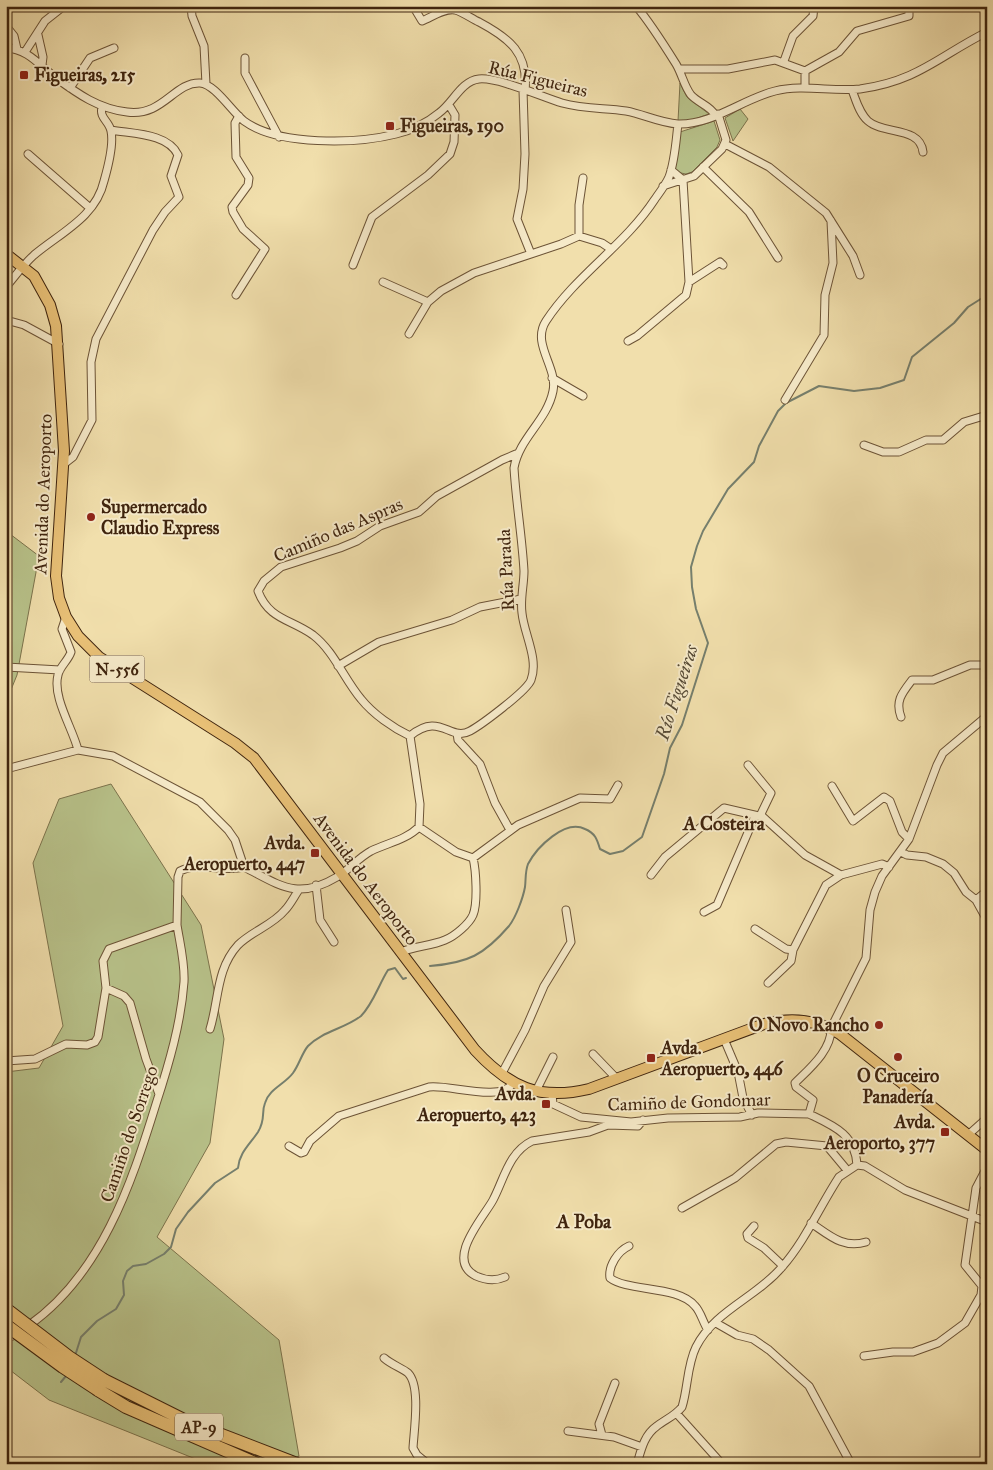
<svg xmlns="http://www.w3.org/2000/svg" width="993" height="1470" font-family="'IM FELL Great Primer',serif">
	<rect width="100%" height="100%" fill="#f1dfac"/>
	<filter id="stains"><feTurbulence type="fractalNoise" baseFrequency=".004" numOctaves="4"/><feColorMatrix values="0 0 0 0 .2 0 0 0 0 .09 0 0 0 0 .02 0 0 0 .5 -.17"/></filter>
	<radialGradient id="worn" r=".72"><stop offset=".6" stop-color="#630" stop-opacity="0"/><stop offset="1" stop-color="#630" stop-opacity=".3"/></radialGradient>
	<path fill="#b8c28a" stroke="#7c734c" d="M680,83L687,97L709,114L692,120L678,121Z
		M740,109L748,119L733,141L725,118Z
		M714,121L720,140L717,147L692,172L686,174L676,172L674,167L680,132Z
		M6,531L39,556L17,675L6,702Z
		M111,784L201,925L224,1039L210,1143L157,1237L279,1340L299,1456L284,1464H208L49,1400L6,1367V1072L39,1068L63,1026L33,863L59,799Z"/>
	<g fill="none" stroke-linecap="round" stroke-linejoin="round">
		<path stroke="#767f6d" stroke-width="2" d="M430,966C468,963 484,955 509,926C516,917 523,898 525,887C526,879 525,872 528,864C537,847 565,819 585,829C595,833 597,839 600,849L610,854L623,851L642,837L664,774L670,748L682,725L708,643L696,609L692,587L691,567L697,546L703,531L728,489L754,462L759,446L778,411L786,403L819,386L854,391L880,388L904,380L912,357L954,323L968,307L987,295
			M75,1356L81,1337L97,1321L116,1309L124,1295L123,1281L127,1271L133,1266L146,1264L164,1254L171,1247L176,1229L188,1212L215,1183L238,1168C239,1153 250,1144 258,1132C266,1119 261,1113 265,1103C269,1089 285,1084 293,1073C299,1065 302,1053 308,1046C323,1031 344,1029 361,1016C373,1004 379,984 388,970L395,968L403,979L406,978
			M61,1382L66,1376"/>
		<g stroke="#6c5336" stroke-width="9">
			<path id="street" d="M191,6L192,16L204,46L206,84
				M413,6L422,21C432,17 444,8 455,10C463,12 472,19 479,22C509,38 529,53 525,91
				M636,6C648,20 666,48 676,64C682,74 684,86 691,95C698,103 711,106 715,115
				M6,14L11,6
				M6,26L14,36L17,49
				M38,35L43,57L42,65
				M6,48C28,49 39,65 56,78C78,94 99,109 127,112C163,117 174,82 200,83C215,84 232,112 244,121C278,146 356,144 396,134C412,130 427,123 439,113C453,103 461,81 479,79C498,77 542,97 562,103C583,109 604,108 626,111C643,114 660,123 678,124C712,125 743,99 775,91C803,84 832,92 860,89C918,81 939,56 987,32
				M25,52L45,21L64,6
				M245,58V73L279,137
				M784,61L793,36L813,16L814,6
				M679,69H728L775,60L805,71
				M805,71L839,52L857,31L909,16V10
				M805,71V88
				M70,88L90,58L114,48
				M523,90L525,154L523,189L517,219L531,254
				M852,90C856,100 859,113 868,121C884,135 920,126 923,152
				M725,144L769,167L826,213L853,256L860,275
				M28,154L90,208
				M703,167L749,212L778,258
				M663,186L694,176L722,149L726,140L718,114
				M579,236V205L583,178
				M353,265L372,217L428,175L450,154L454,142L455,115L449,105
				M383,282L428,302
				M689,282L720,262L723,265
				M6,287C15,276 24,264 34,255C60,233 96,217 104,181C108,167 114,145 111,131C109,121 99,118 102,107
				M236,295L265,249L243,229L233,212L232,207L248,185L249,178L236,157L235,123L239,116
				M6,320L24,325L59,344
				M409,334L428,302L441,291L474,273L561,244L579,236L602,243L611,249
				M628,341L637,336L686,295L689,282L683,180L671,170
				M552,378L583,396
				M785,400L824,335L825,295L833,263L831,221
				M864,445L883,452H899L926,440H943L964,422L987,415
				M64,464L73,457L92,420L91,362L96,339L153,230L165,212L179,197L171,176L178,155C168,133 132,134 111,130
				M66,617L62,629L71,652C68,661 60,666 58,675C52,697 73,729 78,750
				M338,666L379,642L452,620L480,607L521,599
				M6,667L60,670
				M901,717C895,701 902,693 912,680H933L970,665H987
				M457,733L458,740L480,764L495,803L510,830
				M410,736C393,728 373,714 361,699C344,679 334,651 313,635C291,619 269,620 258,591L264,581L281,567L340,548L357,541L380,526L419,512L437,496L502,460L516,454
				M748,765L771,793L760,816
				M6,769L78,750L113,756L200,802L228,830L235,840L244,867C280,885 297,901 337,877C349,870 358,858 371,851C387,843 406,840 419,827L420,804L410,736C440,711 450,742 470,731C481,725 527,691 531,680C539,659 524,634 522,613C520,599 524,585 524,571C522,536 516,502 514,468C519,438 547,421 553,391C558,367 531,344 546,321C576,275 625,245 655,199C660,192 666,184 669,177C675,161 676,140 678,124
				M832,786L853,821L884,797L890,801L902,832L909,839
				M419,827L456,852L473,858L518,825L580,798L610,799L618,785
				M901,852L907,855L926,857L943,864L954,873L966,892L976,900L987,920
				M651,875L665,857L724,808L763,817L805,855L841,875L882,864L889,867
				M316,885L320,920L334,942
				M976,900L987,891
				M704,912L717,905L755,816
				M755,929L786,949L793,950L826,885L841,875
				M401,952C415,946 431,946 445,940C455,936 469,924 473,915C478,903 476,870 473,858
				M768,983L791,961L793,950
				M106,988L124,996L130,1003L146,1059L159,1094
				M210,1029C219,1000 216,969 238,945C252,931 273,925 285,910C290,905 294,897 298,891
				M724,1039L738,1072L743,1098L752,1115
				M593,1054L617,1079
				M6,1061L35,1059L66,1044L87,1045L95,1042L98,1037L106,988L103,961L109,949L177,925L178,877L180,871C199,861 223,873 244,867
				M501,1075L525,1030L544,986L571,942L566,910
				M536,1091L553,1057
				M552,1094L553,1104L581,1117L631,1122L668,1118L740,1117L758,1113L809,1114
				M968,1135L987,1118
				M289,1146L301,1153L304,1152L310,1141L339,1116L429,1087C449,1084 501,1103 513,1083
				M857,1165C855,1134 834,1126 809,1114L813,1100L796,1087L795,1083C809,1069 832,1050 831,1028L866,958L870,910L875,892L882,876L909,839L937,765L943,753L987,716
				M682,1208L735,1178L776,1144L786,1142L827,1146L847,1170
				M811,1223C829,1235 843,1249 866,1242
				M754,1226L747,1234L748,1238L764,1248L783,1266
				M629,1246C618,1251 608,1266 610,1278C628,1292 678,1285 695,1306C701,1312 703,1323 708,1330
				M505,1277C496,1281 485,1280 476,1276C444,1260 484,1217 493,1200C504,1179 509,1152 532,1141L589,1132L608,1125L638,1126L643,1120
				M986,1287L982,1286L965,1265L976,1188L987,1167
				M716,1323L737,1335L753,1339L769,1350L809,1386L851,1464
				M28,1326C101,1275 131,1185 156,1104C169,1064 181,1023 184,982C185,963 180,944 177,925
				M6,1339L19,1333
				M864,1356L893,1352H913L938,1343L965,1323L981,1295L982,1286
				M384,1358C392,1365 402,1368 408,1373C421,1386 414,1430 413,1448L417,1455L428,1464
				M677,1414L722,1464
				M568,1431L614,1437L642,1447
				M602,1435L599,1424L615,1383
				M637,1464C641,1450 644,1435 657,1426C666,1419 675,1416 682,1407C688,1388 687,1365 696,1347C714,1311 757,1297 782,1267C805,1241 820,1206 839,1177L857,1165L865,1166L905,1190L987,1222"/>
		</g>
		<g stroke="#3f240e" stroke-width="12">
			<path id="primary" d="M6,254L34,276L50,305L56,326L64,451L56,576L59,598L66,617L78,636L99,657L235,743L254,758L475,1050C509,1087 539,1101 589,1089L764,1024C791,1017 816,1019 840,1034L987,1150"/>
		</g>
		<g stroke="#3f240e" stroke-width="14">
			<path id="highway" d="M104,1380L188,1422L297,1464
				M98,1390L126,1407L257,1464"/>
		</g>
		<use href="#street" stroke="#f6eac9" stroke-width="7"/>
		<use href="#primary" stroke="#e8c076" stroke-width="10"/>
		<use href="#highway" stroke="#e8c076" stroke-width="12"/>
		<g stroke="#3f240e" stroke-width="14" stroke-linecap="butt">
			<path id="highway-bridge" d="M6,1309L69,1357L104,1380
				M6,1325L63,1367L98,1390"/>
		</g>
		<use href="#highway-bridge" stroke="#e8c076" stroke-width="12"/>
	</g>
	<g fill="#8f2418" stroke="#f6eac9" stroke-width="2">
		<rect x="19" y="70" width="10" height="10" rx="2.5"/>
		<rect x="385" y="121" width="10" height="10" rx="2.5"/>
		<circle cx="91" cy="517" r="5"/>
		<rect x="310" y="848" width="10" height="10" rx="2.5"/>
		<circle cx="879" cy="1025" r="5"/>
		<circle cx="898" cy="1057" r="5"/>
		<rect x="646" y="1053" width="10" height="10" rx="2.5"/>
		<rect x="541" y="1099" width="10" height="10" rx="2.5"/>
		<rect x="940" y="1127" width="10" height="10" rx="2.5"/>
	</g>
	<g text-anchor="middle" stroke-width="4" stroke-linejoin="round" paint-order="stroke">
		<g fill="#f6eac9" stroke="#765f46" stroke-width="1">
			<rect x="89.5" y="655.5" width="55" height="27" rx="4"/>
			<rect x="175" y="1413.5" width="48" height="27" rx="4"/>
		</g>
		<g font-size="16" font-weight="bold" fill="#3f240e">
			<text x="117" y="675">N-556</text>
			<text x="199" y="1433">AP-9</text>
		</g>
		<g font-size="18" font-weight="bold" fill="#3f240e" stroke="#f6eac9" text-anchor="start">
			<text x="34" y="81">Figueiras, 215</text>
			<text x="400" y="132">Figueiras, 190</text>
			<text x="101" y="513">Supermercado<tspan x="101" dy="21">Claudio Express</tspan></text>
			<text x="305" y="849" text-anchor="end">Avda.<tspan x="305" dy="21">Aeropuerto, 447</tspan></text>
			<text x="869" y="1031" text-anchor="end">O Novo Rancho</text>
			<text x="661" y="1054">Avda.<tspan x="661" dy="21">Aeropuerto, 446</tspan></text>
			<text x="898" y="1082" text-anchor="middle">O Cruceiro<tspan x="898" dy="21">Panadería</tspan></text>
			<text x="536" y="1100" text-anchor="end">Avda.<tspan x="536" dy="21">Aeropuerto, 423</tspan></text>
			<text x="935" y="1128" text-anchor="end">Avda.<tspan x="935" dy="21">Aeroporto, 377</tspan></text>
		</g>
		<g font-size="18" fill="#3f240e" stroke="#f6eac9">
			<text transform="translate(538 79) rotate(14)" y="6">Rúa Figueiras</text>
			<text transform="translate(43 494) rotate(-88)" y="6">Avenida do Aeroporto</text>
			<text transform="translate(338 530) rotate(-23)" y="6">Camiño das Aspras</text>
			<text transform="translate(506 570) rotate(-93)" y="6">Rúa Parada</text>
			<text transform="translate(366 879) rotate(53)" y="6">Avenida do Aeroporto</text>
			<text transform="translate(689 1102) rotate(-2)" y="6">Camiño de Gondomar</text>
			<text transform="translate(129 1134) rotate(-71)" y="6">Camiño do Sorrego</text>
		</g>
		<g font-size="19" font-style="italic" fill="#564a36" stroke="#f6eac9">
			<text transform="translate(676 692) rotate(-72)" y="7">Río Figueiras</text>
		</g>
		<g font-size="19" font-weight="bold" fill="#3f240e" stroke="#f6eac9">
			<text x="724" y="830">A Costeira</text>
			<text x="584" y="1228">A Poba</text>
		</g>
	</g>
	<rect width="993" height="1470" fill="none" stroke="#f1dfac" stroke-width="25"/>
	<rect x="8" y="8" width="978" height="1455" fill="none" stroke="#3f240e" stroke-width="2.5"/>
	<rect x="12" y="12" width="968" height="1445" fill="none" stroke="#3f240e"/>
	<rect width="100%" height="100%" filter="url(#stains)"/>
	<rect width="100%" height="100%" fill="url(#worn)"/>
</svg>
